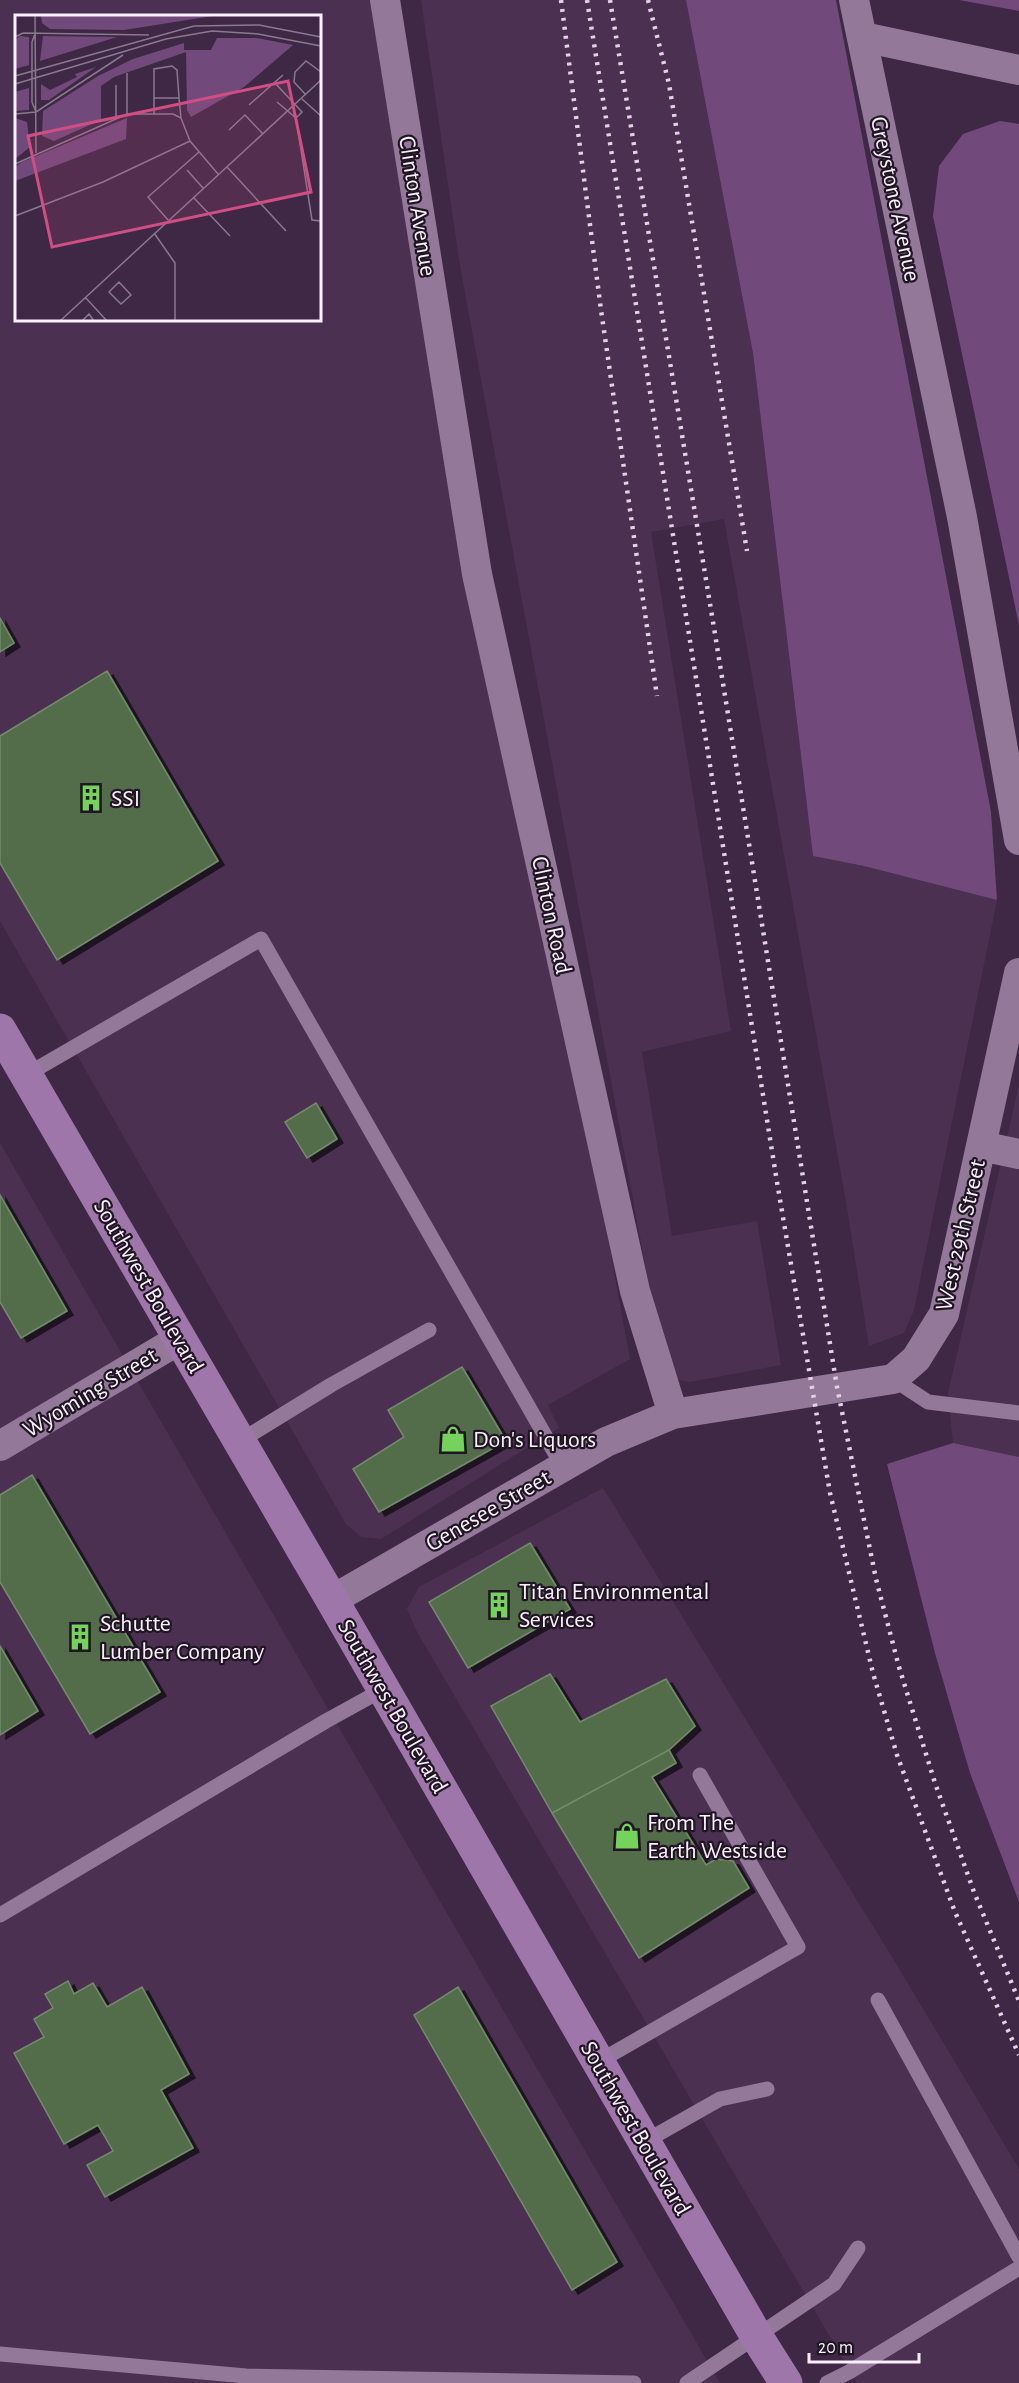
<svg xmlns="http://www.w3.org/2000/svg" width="1019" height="2383" font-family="'Alegreya Sans',sans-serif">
	<defs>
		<filter id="shadow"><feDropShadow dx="6" dy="4" stdDeviation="0" flood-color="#0009"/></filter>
	</defs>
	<rect width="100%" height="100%" fill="#3f2845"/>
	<path fill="#4b3052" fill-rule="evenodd" d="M0,0H381L630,1359L548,1405L559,1428L381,1539L361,1537L346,1524L0,921ZM16,16H320V320H16Z
		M421,0H686L753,353L813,856L864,866L997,900L914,1310L904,1333L869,1346L846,1202L724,519L651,532L731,1031L642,1052L672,1236L757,1221L781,1365L690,1382L679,1380L670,1373L662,1356L460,266Z
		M1019,1085V1457L953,1443L948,1393Z
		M0,1143L156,1413L720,2383H0Z
		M603,1488L892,1957L1019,2169V2383H857L416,1630L407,1609L419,1587Z"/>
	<path fill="#714a7b" d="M686,0H836L991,812L997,900L864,866L813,856L753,353Z
		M959,0H1019V11Z
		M1000,121L1019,124V625L933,216L939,166L963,134Z
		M953,1443L1019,1457V1902L970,1773L935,1653L887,1464Z"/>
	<path fill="#536d4c" stroke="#728c6b" stroke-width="1.5" filter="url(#shadow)" d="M0,618L14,643L0,652Z
		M107,671L218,861L57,960L0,863V736Z
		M316,1103L337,1139L307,1158L285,1122Z
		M0,1195L67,1311L21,1338L0,1302Z
		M462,1367L506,1441L379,1512L353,1469L404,1437L388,1410Z
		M32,1475L160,1692L90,1734L0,1582V1495Z
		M530,1543L570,1609L468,1668L429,1602Z
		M0,1646L38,1711L0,1735Z
		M550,1674L580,1722L666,1679L695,1726L669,1750L552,1813L491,1706Z
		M669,1750L676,1763L652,1777L706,1865L716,1859L733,1861L749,1888L639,1958L552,1813Z
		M68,1981L74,1994L93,1983L107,2007L142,1987L189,2074L161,2090L193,2148L105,2197L87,2165L113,2151L98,2125L64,2144L14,2053L44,2037L34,2019L53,2008L45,1994Z
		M458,1987L617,2262L572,2290L414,2015Z"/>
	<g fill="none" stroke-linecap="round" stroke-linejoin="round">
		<path stroke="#93789a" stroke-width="15" d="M26,1075L261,939L563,1467
			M893,1379L928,1402L1019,1413
			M240,1441L331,1385L429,1330
			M0,1915L326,1721L384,1689
			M878,2000L1019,2257
			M598,2062L798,1947L700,1775
			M644,2142L720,2099L767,2089
			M0,2354L246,2376L634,2383
			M687,2383L834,2284L858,2248
			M827,2383L849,2372L1019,2268"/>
		<path stroke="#93789a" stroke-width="30" d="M385,0L477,574L635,1291L673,1414
			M854,0L962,517L1019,840
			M863,37L1019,70
			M981,1146L1019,1154
			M0,1446L180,1339
			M332,1600L606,1442L673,1414L893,1379L916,1359L944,1314L1019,973"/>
		<path stroke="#9f76a9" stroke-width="33" d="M0,1030L332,1600L757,2337L786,2383"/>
		<path stroke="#e1d3e4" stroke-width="4.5" stroke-dasharray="3 6" stroke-linecap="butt" d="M561,0L601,310L657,696
			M587,0L777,1182L830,1493L873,1673L897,1755L955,1912L1019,2055
			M610,0L715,634L837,1387L876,1579L899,1667L935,1783L974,1892L1019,2001
			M648,0L669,84L747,551"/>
	</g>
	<defs>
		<g id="building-bare" transform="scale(2.07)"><path d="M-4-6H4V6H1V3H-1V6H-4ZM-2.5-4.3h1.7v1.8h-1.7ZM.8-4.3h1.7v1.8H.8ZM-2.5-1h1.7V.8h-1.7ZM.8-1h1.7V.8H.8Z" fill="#75d25b" stroke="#201623" stroke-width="2.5" paint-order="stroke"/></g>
		<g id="shop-bare" transform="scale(2.07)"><path d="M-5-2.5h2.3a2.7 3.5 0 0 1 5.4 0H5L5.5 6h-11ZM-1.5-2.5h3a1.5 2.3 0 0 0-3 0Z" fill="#75d25b" stroke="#201623" stroke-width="2.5" paint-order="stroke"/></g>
	</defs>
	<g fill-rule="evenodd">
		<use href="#building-bare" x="91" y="798"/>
		<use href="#shop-bare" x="453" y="1439"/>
		<use href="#building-bare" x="499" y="1605"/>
		<use href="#building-bare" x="80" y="1637"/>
		<use href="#shop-bare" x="627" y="1836"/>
	</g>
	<g text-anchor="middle" stroke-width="4.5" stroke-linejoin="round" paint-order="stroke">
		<g font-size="24" fill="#fbeffe" stroke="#201623">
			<text transform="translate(896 199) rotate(78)" y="8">Greystone Avenue</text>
			<text transform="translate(418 206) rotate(81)" y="8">Clinton Avenue</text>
			<text transform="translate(552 915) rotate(78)" y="8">Clinton Road</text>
			<text transform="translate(960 1235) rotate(-77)" y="8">West 29th Street</text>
			<text transform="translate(149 1286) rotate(60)" y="8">Southwest Boulevard</text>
			<text transform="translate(90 1392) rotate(-31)" y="8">Wyoming Street</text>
			<text transform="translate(488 1510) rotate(-30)" y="8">Genesee Street</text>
			<text transform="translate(393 1706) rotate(60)" y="8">Southwest Boulevard</text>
			<text transform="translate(636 2128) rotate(60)" y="8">Southwest Boulevard</text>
		</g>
		<g font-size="24" fill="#fbeffe" stroke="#201623" text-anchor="start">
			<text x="111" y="806">SSI</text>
			<text x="473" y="1447">Don's Liquors</text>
			<text x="519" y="1599">Titan Environmental<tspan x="519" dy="28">Services</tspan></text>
			<text x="100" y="1631">Schutte<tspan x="100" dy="28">Lumber Company</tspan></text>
			<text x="647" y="1830">From The<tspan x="647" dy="28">Earth Westside</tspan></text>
		</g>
	</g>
	<g transform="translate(15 15)">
		<rect width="306" height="306" fill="#3f2845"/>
		<path d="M26,0H204L109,15L35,14L27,8ZM5,21L14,22V50L0,54V25ZM28,21L102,22L25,46ZM202,23H242L278,30L229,72L176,102L172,95L171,37L99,62L86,71V105L39,126L27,121L28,96L83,61L118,44L169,28V35H196ZM81,52L34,85H26V69L35,75L62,62L60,59ZM14,73V95L0,96V77ZM0,103L12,107L15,132L0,144ZM112,103L111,124L0,166V152L7,147Z" fill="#714a7b"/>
		<path fill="none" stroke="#8a788f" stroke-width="1.5" d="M20,0L21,138M20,19L17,27V87L21,97M0,22L8,18L134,20M112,58V99M0,61L179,11L244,10L306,22M260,68L287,97L281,103L262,87M0,69L151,24L197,16L243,19L306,31M101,70V103M291,80L279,67L280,57L291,46L306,57M139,83H164L166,103L175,126L203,159M287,84L306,101M234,90L268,60M0,99L21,97L108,40M139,99V54L157,51L162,55L164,83M281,103L297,205L306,206M214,115L230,100L248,119M0,149L112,99H158L166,103M212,152L271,216M172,155L188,173M178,182L215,221M0,201L88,167L175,126M153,205L133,182L184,137M139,218L160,248V306M104,267L116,280L106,289L94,277ZM70,282L92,306M45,306L306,65M67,306L74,299L79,306"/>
		<path fill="#d04e84" fill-opacity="0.15" stroke="#d04e84" stroke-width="3" d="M273,66L296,177L37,232L13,121Z"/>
		<rect width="306" height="306" fill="none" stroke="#fbeffe" stroke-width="3"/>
	</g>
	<path d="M809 2353v9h110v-9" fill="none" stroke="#fbeffe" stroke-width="3"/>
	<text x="818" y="2353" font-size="18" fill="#fbeffe" stroke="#201623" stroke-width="4.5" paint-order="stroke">20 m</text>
</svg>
